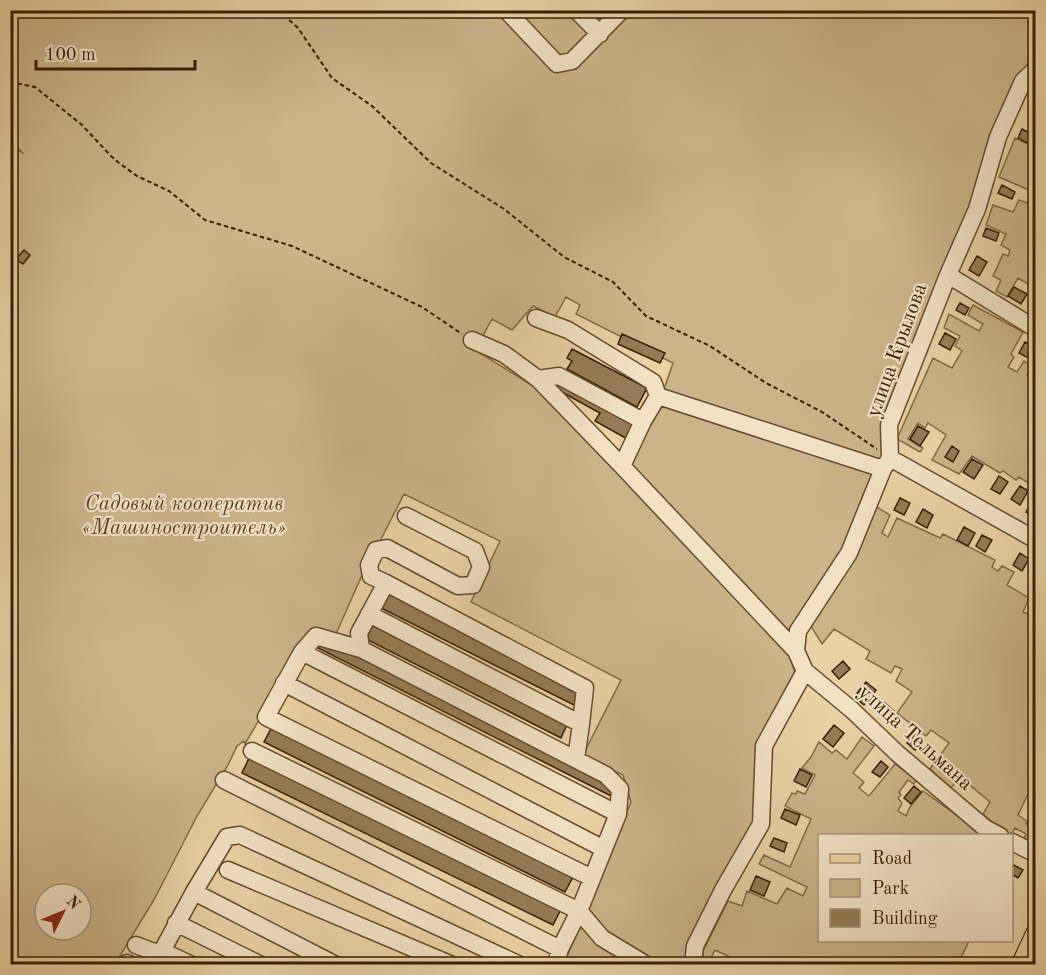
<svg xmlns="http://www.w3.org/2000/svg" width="1046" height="975" font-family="'Old Standard TT',serif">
	<rect width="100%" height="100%" fill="#e9d2a5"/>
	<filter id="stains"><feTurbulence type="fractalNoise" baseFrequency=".00333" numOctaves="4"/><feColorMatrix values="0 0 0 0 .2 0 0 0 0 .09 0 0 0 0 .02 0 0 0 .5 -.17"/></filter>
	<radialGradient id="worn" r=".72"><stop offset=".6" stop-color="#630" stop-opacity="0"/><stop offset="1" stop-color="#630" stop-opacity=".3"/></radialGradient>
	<path fill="#cbb489" stroke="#826a44" stroke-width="1.5" fill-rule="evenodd" d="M496,10L1033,11L1036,13L1035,61L1018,75L993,127L969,208L883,460L842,553L786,647L797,678L760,746L756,823L686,964H565L566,959L631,802L623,775L583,755L621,680L471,602L500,541L404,494L378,545L374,548L336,634L299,651L245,744L244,741L237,746L228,765L197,816L155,898L115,964H11L10,144L24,154L11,142V11ZM566,297L580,305L576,314L673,363L655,415L624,474L548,395L475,350L492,319L512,330L533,306L555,317ZM45,894H81V930H45Z
		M1015,138L1034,147L1035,145V291L1032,289L1033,287L1018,278L1007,297L996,291L1001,280L993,276L1003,254L1008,256L1010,250L1001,245L1006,234L986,225L993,205L1013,212L1019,200L1027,203L1031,191L999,177Z
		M973,305L1023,332L1011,354L1014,357L1008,367L1017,372L1024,361L1031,366L1027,375L1032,378L1035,372V494L1027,489L1030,484L1019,477L1016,480L1003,471L1000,473L972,456L959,474L932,460L946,435L928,423L925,428L918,423L908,439L923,448L920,452L897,439L933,358L952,368L962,351L955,346L960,336L944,328L949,314L979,331L983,324L968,315Z
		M875,506L890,515L882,533L888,537L897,518L940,538L943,534L995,560L992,567L998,571L1002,566L1014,572L1007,585L1029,598L1023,612L1028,614L1035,600V792L1034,794L1029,792L1018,815L1027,821L1026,824L1035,829V848L1023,841L1026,834L1015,828L1011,835L994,824L983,814L990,802L960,777L951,788L930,769L949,743L931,730L926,736L897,713L912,692L896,681L902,669L895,666L891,673L866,659L870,651L834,629L822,644L809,623Z
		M862,737L874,746L853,773L864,782L859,788L869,796L895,764L916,780L914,784L908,780L899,792L901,795L898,798L902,803L898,811L906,816L910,807L923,791L984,835L820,836V940L969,941L958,964H742L743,963L715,950L708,964H702L703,951L728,901L742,906L747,891L777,904L787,888L803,896L807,887L759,864L764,855L790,867L811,819L785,806L792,793L796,794L797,791L805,794L815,775L802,768L811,757L819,742L832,753L836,750L847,759Z"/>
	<path fill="#957c56" stroke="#391f00" stroke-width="1.5" d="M1022,129L1035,136L1031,145L1018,138Z
		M1002,185L1015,192L1012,199L998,193Z
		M986,228L999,233L996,241L983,236Z
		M24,250L30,255L23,264L16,259Z
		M977,256L987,262L979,276L969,270Z
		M1014,287L1027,294L1021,304L1008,296Z
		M960,303L969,308L965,315L956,310Z
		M945,333L956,339L950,350L939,344Z
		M622,334L665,353L660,363L618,344Z
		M1025,342L1036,347V362L1019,353Z
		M572,349L647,388L637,407L567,369L572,361L567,358Z
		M561,380L639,423L629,440L595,421L600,413L556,389Z
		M918,426L929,432L920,446L910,439Z
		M952,446L959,451L953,462L945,457Z
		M972,459L983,465L974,479L963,472Z
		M999,476L1008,482L1000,494L991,489Z
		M1020,486L1028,491L1020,505L1011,499Z
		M1035,497L1036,498L1035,518L1026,512Z
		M900,498L910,503L904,515L894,510Z
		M923,509L933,515L927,528L916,522Z
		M964,527L975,533L968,546L957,540Z
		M982,535L992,540L985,552L976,546Z
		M1020,553L1029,559L1022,571L1013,565Z
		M389,592L584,689L576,706L381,608Z
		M375,621L569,720L561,738L366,639Z
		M323,639L616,787L611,796L318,648Z
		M843,661L850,669L839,679L832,671Z
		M866,682L876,690L864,705L854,697Z
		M884,702L894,711L887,719L877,711Z
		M274,723L575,873L565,892L264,742Z
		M834,725L844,733L833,747L823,739Z
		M915,733L924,740L915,750L907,743Z
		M251,754L562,907L553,925L242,773Z
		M881,761L888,767L880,777L872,772Z
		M800,769L812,775L806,787L794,781Z
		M914,786L921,792L911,804L904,798Z
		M785,809L800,815L796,825L781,818Z
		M1032,817L1036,818V827L1028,823Z
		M774,838L787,843L784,852L770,846Z
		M1012,864L1023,870L1018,878L1012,874Z
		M756,876L770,882L764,896L750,890Z
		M963,958L977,964H960Z"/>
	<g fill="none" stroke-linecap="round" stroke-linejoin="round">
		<g stroke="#654c29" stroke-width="19">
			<path id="minor" d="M506,10L557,64L572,61L622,10
				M576,10L600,34
				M948,275L977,209L998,137L1023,81L1036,69
				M536,318L568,330L653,382L658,396L643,421L622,466
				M472,340L504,354L538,379L622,466L796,651
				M538,379L559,376L643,421
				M658,396L883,469
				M890,458L1036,540
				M406,516L475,551L481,567L473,585L458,586L387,548L376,550L369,565L371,576L386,583L359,633L361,649L606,775L620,789L618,814L579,911L602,938L645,964
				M386,583L585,688L581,724
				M369,614L581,724L576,759
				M361,649L316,636L302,652L266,717L592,878
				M302,652L618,814
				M805,671L852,710L897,753L985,828L1000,836
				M284,683L604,849
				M252,751L579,911L560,949L556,964
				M224,780L560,949
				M1012,842L1036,854
				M228,870L450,964
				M194,892L334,964
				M176,923L259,964
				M136,945L154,952L162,951L194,892L227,837L240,835L518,964
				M162,951L190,964
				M127,963L129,964
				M693,964L695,946L723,890L761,824L764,746L805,671L796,651L798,631L849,553L883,469L890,458L889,425L948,275L1036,329"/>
		</g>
		<g stroke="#391f00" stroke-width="22">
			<path id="major" d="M1022,964L1036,934"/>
		</g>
		<path stroke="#391f00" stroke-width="2" stroke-dasharray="4.5 3" stroke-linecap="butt" d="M278,10L298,28L332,78L372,106L431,163L504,209L564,257L613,282L646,316L710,346L766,383L822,412L877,449
			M10,74L16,83L10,108
			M10,82L35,87L82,125L111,156L119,163L137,176L169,191L205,220L292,246L422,307L462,334"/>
		<use href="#minor" stroke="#f1e2c4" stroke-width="16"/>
		<use href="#major" stroke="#e9d2a5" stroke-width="20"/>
	</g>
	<g text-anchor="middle" stroke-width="4.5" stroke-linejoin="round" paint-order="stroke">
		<g font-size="21" fill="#391f00" stroke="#f1e2c4">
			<text transform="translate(896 350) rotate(-70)" y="7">улица Крылова</text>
			<text transform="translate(916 737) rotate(42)" y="7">улица Тельмана</text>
		</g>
		<g font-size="21" font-style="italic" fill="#5e4422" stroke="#f1e2c4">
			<text x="184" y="510">Садовый кооператив<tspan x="184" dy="24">«Машиностроитель»</tspan></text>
		</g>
	</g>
	<rect width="1046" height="975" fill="none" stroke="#e9d2a5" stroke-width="36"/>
	<rect x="12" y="12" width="1022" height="951" fill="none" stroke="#391f00" stroke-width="3"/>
	<rect x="18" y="18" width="1010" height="939" fill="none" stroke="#391f00" stroke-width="1.5"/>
	<rect x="818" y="834" width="195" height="108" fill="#f1e2c4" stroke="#a79476" stroke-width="1.5"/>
	<rect x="830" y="854" width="30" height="9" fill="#e9d2a5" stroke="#a79476" stroke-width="1.5"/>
	<text x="872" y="864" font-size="18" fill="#391f00">Road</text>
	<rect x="830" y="879" width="30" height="18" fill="#cbb489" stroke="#a79476" stroke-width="1.5"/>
	<text x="872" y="894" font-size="18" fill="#391f00">Park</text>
	<rect x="830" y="909" width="30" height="18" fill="#957c56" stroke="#a79476" stroke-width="1.5"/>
	<text x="872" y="924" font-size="18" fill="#391f00">Building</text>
	<g transform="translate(63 912) rotate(47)"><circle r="28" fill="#f1e2c4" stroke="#a79476" stroke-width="1.5"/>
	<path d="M0-4.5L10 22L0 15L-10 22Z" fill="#8f2418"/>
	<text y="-9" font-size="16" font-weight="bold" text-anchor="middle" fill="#391f00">N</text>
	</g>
	<path d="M36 60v9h159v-9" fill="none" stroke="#391f00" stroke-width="3"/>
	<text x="45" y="60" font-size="18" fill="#391f00" stroke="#f1e2c4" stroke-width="4.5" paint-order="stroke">100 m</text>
	<rect width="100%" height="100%" filter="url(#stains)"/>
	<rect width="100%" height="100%" fill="url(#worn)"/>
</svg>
